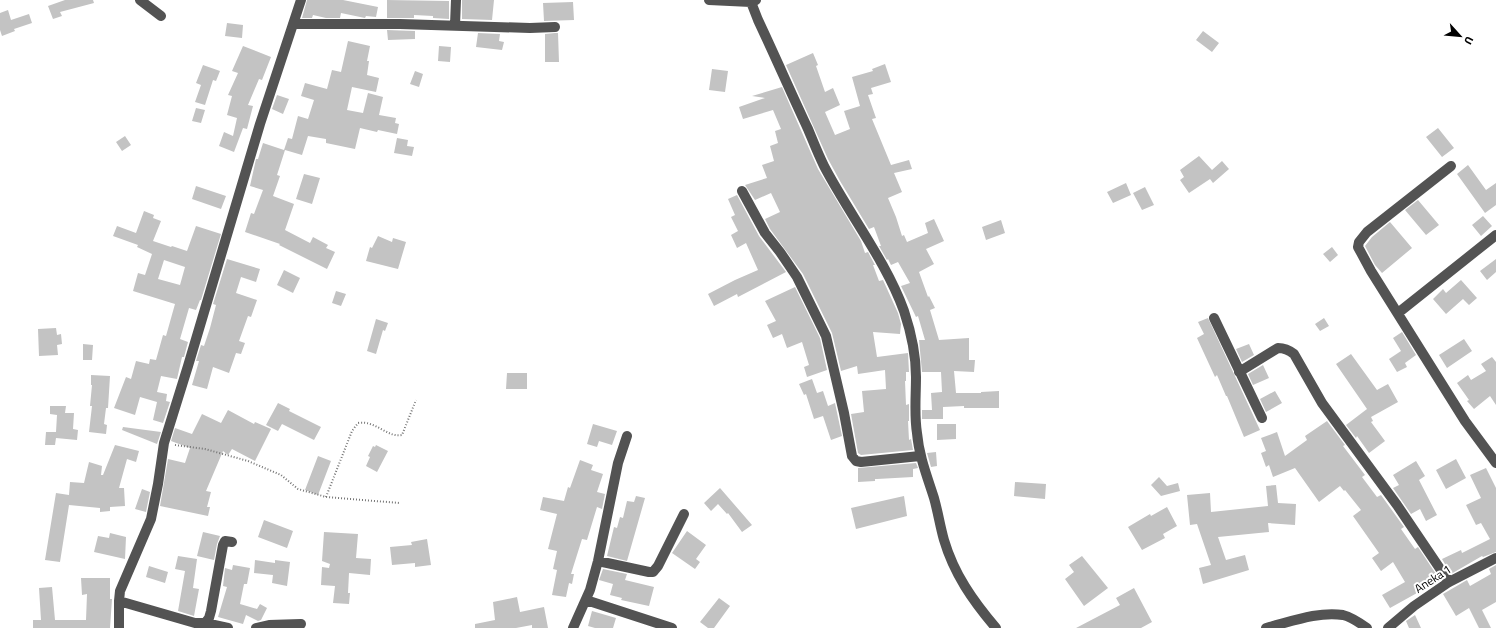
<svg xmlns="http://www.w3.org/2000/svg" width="1496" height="628" font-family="'Titillium Web',sans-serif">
	<rect width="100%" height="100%" fill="#fff"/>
	<path fill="#c3c3c3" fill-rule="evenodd" d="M65,0H93L94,3L60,12L62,16L53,19L48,6Z
		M307,0H343L378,7L376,17L366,16L365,18L341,13L340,18H326L313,15L312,18H302Z
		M387,0L449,1V19L433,18V16L414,15V18H387Z
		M462,0H494L492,20L462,19Z
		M573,2L574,20L544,21L543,3Z
		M8,10L11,20L29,14L32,23L14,29L15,31L2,36L0,30V13Z
		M227,23L243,25L242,38L225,36Z
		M387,30L415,31V39L388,40Z
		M1203,31L1219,43L1212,52L1196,40Z
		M478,33L500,34L499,41L504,42L502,50L476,47Z
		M555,33H558L559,62H545V34Z
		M348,41L370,46L367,61H369L367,75L379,78L376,92L352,87L347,110L363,113L368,93L383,97L379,115L396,118L395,123L399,124L397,134L378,130L377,132L360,128L355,149L326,143V139L308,136L302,155L285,150L277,175L280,176L273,196L294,204L285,230L310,243L313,237L328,245L326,248L335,252L327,269L279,245L280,244L245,232L251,213L254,214L263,190L250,186L256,159H258L263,143L284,150L288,138L292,139L298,116L308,119L314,100L301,96L305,83L327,89L332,70L341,72Z
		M243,46L271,57L262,80L259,79L248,105L253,106L247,129L243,128L234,152L219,146L224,132L233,136L237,118L227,115L232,96L228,95L238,73L232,71Z
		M439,46L451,47L450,62L438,61Z
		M813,53L818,65L816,66L825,92L833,88L840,105L825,112L835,135L850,129L844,111L860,106L852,77L873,71L872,69L885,64L891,82L871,88L873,94L868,95L876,118L872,119L891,165L909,160L912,169L894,173L902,192L888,198L896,217L902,236L904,235L907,242L928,233L925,223L934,219L944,241L926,249L934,264L919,272L928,297L929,296L935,308L930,310L939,340L969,338V360H975L974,372L954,371L956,393H981V392L999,391V408H964V406L943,407V419H922V410H932L931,393L942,392L941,372H922L919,340H925L918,316L916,317L901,286L910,283L898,262L891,265L888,259L887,260L879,246H881L874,227L869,229L840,181L828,159L786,65Z
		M203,65L220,71L216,81L213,80L205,105L195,102L201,85L196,83Z
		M712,69L728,71L725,92L709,90Z
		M415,71L423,74L419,87L410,84Z
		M782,87L818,169L861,241L865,253L868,252L875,265H873L879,281L883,280L898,313L901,324L900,334L873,332L877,357L908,353L909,372H906V381H905L906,405L909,404V421H908L909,440L911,439L913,450L861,455L858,453L851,414L864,412L862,391L886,389L885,370L858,374L857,366L841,371L832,333L803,274L770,229L765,219L780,212L771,193L755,200L745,185L767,178L762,165L774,161L770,146L778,143L775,131L781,129L773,110L743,119L739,107L765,98L752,96Z
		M277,95L289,99L283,114L272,109Z
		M196,108L205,110L201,123L192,121Z
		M1438,128L1454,148L1442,157L1426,137Z
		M125,136L131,145L122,151L116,142Z
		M397,138L408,140L407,146L414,147L412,156L394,153Z
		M1199,156L1212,170L1222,161L1229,169L1213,183L1210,179L1189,193L1180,180L1184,177L1180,170Z
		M1468,165L1486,190L1496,183V205L1485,213L1457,174Z
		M304,174L320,178L312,204L296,199Z
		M1126,183L1131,195L1113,203L1107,192Z
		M196,186L226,196L221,209L192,199Z
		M1145,187L1154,205L1142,210L1133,193Z
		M737,195L759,236L786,272L738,297L737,294L714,306L708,294L735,280L758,270L746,243L737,248L731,235L738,231L731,217L735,215L728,199Z
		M1418,200L1439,225L1426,235L1405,210Z
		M144,211L154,215L153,218L161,221L153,241L171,247L172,246L187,251L196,226L221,234L201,300H200L196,310L189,308L180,339L188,342L184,357H182L177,379L161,376L157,392L167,394L166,401L170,402L163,423L153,420L157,402L140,397L135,415L114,408L126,377L131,379L136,361L149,364L150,359L156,360L163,335L166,336L175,304L133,291L138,273L145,275L152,254L137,247L138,245L113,236L117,226L136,233ZM164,260L185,267L180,285L158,279Z
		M1483,216L1492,226L1481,236L1472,225Z
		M1001,220L1005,233L986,240L982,227Z
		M1390,222L1412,248L1382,273L1375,265L1365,246L1372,237Z
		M378,236L392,242L393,238L406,242L398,269L366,261L370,247L372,248Z
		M1332,247L1338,255L1330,262L1323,254Z
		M227,259L260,269L256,282L241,277L236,293L257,300L251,317L248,316L239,341L245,343L241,354L236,353L229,373L213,367L207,389L192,385L199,361H196L201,345L204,346L210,328L216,305L213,304Z
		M1496,259V272L1487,280L1480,271Z
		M284,270L300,278L293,293L277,285Z
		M1461,280L1477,298L1469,305L1463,299L1446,314L1433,299L1443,289L1446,293Z
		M795,287L820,338L827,370L807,377L804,367L809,365L802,342L787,348L782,334L773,338L767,325L776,321L765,301Z
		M336,291L346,294L341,306L332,303Z
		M1208,318L1260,430L1244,437L1227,396H1226L1217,375L1215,377L1197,338L1204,334L1198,322Z
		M1324,318L1329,326L1320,331L1315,324Z
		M376,319L388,323L385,331L383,330L376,354L367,351Z
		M56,328L57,335L61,334L62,344L57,345L58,355L39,356L38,329Z
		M1402,332L1416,355L1405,363L1407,367L1397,372L1389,359L1401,351L1393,338Z
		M1464,339L1472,351L1447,368L1439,355Z
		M83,344L93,345L92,360H83Z
		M1249,344L1254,355L1242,362L1236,349Z
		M1351,354L1377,390L1388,384L1398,402L1371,417L1373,421L1371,422L1385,441L1369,453L1357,436L1356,438L1346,425L1367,409L1336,364Z
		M1492,357L1496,362V405L1490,396L1474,409L1467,401L1469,400L1457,383L1468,375L1471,380L1486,371L1481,364Z
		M1263,365L1269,378L1253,385L1248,374Z
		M507,373H527V389H506Z
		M91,375L110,376L108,408H106L104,424L107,425L106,434L89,432L92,406H90L92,385H91Z
		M812,379L817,393L823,391L828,406L835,403L842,436L831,440L823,416L814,419L806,394L804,395L799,384Z
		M1275,391L1282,403L1266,412L1260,399Z
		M278,403L290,409L289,411L321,427L314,440L282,424L278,431L266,425Z
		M50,406H66L65,413H74L73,429L78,430L77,440L56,438L55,445H45L46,432H56L57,415L50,414Z
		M228,410L254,424L255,422L271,429L255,461L232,449L228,455L223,451L206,491L211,492L207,507H210L208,516L160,506L168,459L185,463L190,448L171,441L175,428L192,434L202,414L221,423Z
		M1327,421L1345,445L1343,446L1365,475L1362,477L1377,497L1381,495L1404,527L1401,529L1415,549L1418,547L1440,580L1427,589L1426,588L1390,608L1382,595L1405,582L1393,562L1381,571L1372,558L1379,553L1353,516L1361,510L1345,490L1344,491L1340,486L1319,502L1295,468L1273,477L1269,465L1266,467L1261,453L1266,451L1261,438L1277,432L1285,456L1307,440L1305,436Z
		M593,424L617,431L612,445L599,441L597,447L587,444Z
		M937,424H956V439L937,440Z
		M123,427L161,432L157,444L122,430Z
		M115,445L139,451L136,462L127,459L119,488H124L125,506L110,507V511L100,512V508L69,505L60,562L45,560L56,493L69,495L70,482L84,483L89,462L102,466L101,475H103Z
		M376,445L388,451L377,472L366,466L370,457L368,456L373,446L375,447Z
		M936,452L937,466L931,467L927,453Z
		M318,456L331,461L318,495L305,490Z
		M1456,459L1466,478L1446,489L1436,470Z
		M580,460L593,465L591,470L603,474L597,492L605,494L602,509L597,507L587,540L582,539L571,574H574L572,584L569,583L566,597L552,595L557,570L553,569L557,551L548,549L557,514L540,510L543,497L564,501L568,487L570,488Z
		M1416,461L1425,476L1419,480L1437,515L1426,521L1420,509L1411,514L1393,488L1399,485L1393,475Z
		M916,463L918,468L913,469V477L877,479H875V481L858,482V468Z
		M1486,468L1496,488V552L1483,557L1482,556L1451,574L1442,559L1461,550L1462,553L1490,539L1481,523L1476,525L1466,505L1481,498L1470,475Z
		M1159,477L1167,486L1178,483L1180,491L1161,496L1151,485Z
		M1015,482L1046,484L1045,499L1014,496Z
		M1276,485L1278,503L1296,504L1295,525L1268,523L1269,532L1218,537L1226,560L1245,555L1249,570L1203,584L1199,568L1211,565L1197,524L1190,525L1187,495L1210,493L1211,512L1268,506L1266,486Z
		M720,488L752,525L742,532L728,513L727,514L718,504L711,511L704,503Z
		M142,489L150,492L146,512L135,509Z
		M636,496L645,498L627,561L607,556L614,527L617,528L620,517L623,518L627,501L634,502Z
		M904,496L907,516L856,529L851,508Z
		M1167,507L1177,526L1163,534L1165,538L1142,550L1128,527L1150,514L1151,516Z
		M264,520L293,531L287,548L258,537Z
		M687,531L706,545L696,559L700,562L695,569L672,553Z
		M203,532L220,536L217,544L214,560L197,556Z
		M324,532L358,534L356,558L371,559L370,575L349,573L348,593H350L349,604L333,603L335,586L321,585L322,567L329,568L330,564L322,561Z
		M110,533L126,537L125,559L94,552L98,536L109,538Z
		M427,539L431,565L415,567V563L392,565L390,547L412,545L411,542Z
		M178,556L197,559L193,588L199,589L194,616L178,611L185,571L175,569Z
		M1082,556L1108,588L1084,606L1065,579L1074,572L1069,565Z
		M255,560L275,563V560L290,562L287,586L272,583L273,575L254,573Z
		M233,565L250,568L247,584H244L240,604L257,609L260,604L267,608L261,620L258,621L246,615L243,624L218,617L227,587L223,586L225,568L232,570Z
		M1496,565V602L1482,610L1491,628H1479L1469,608L1456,616L1443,594L1467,580L1470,586L1491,574L1489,569Z
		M149,566L168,572L165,583L146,577Z
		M603,569L627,574L625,580L654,587L649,606L621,600L622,598L610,595L613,584L599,580Z
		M81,578H110V599H112L110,628H33V620H41L39,588L52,587L55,620H86L87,594L82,595Z
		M1134,588L1152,622L1141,628H1076L1120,605L1116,598Z
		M517,597L520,612L544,607L548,628H532V625L516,628H475V624L495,620L493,602Z
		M719,598L730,606L714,628H708L700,622Z
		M592,611L616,618L613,628H595L588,626Z
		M1415,615L1421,628H1409L1406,621Z"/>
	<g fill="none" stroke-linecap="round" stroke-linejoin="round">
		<path stroke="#757575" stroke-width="2" stroke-dasharray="1 2" stroke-linecap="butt" d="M175,445L205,449L248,461L281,475L298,489L326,497L400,503
			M326,497L352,431L358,423C376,420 387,438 402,435L416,400"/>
		<path stroke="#535353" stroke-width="10" d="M140,0L161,16
			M709,0L751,2L750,0
			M756,0L751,2L758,20C775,56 791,93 808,129C813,141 818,154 824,166C849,214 886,261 904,311C911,332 916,355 916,377C916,396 914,415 917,433C919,456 927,476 934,498C938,512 940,526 944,540C954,574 973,601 996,628
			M293,24H400L530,28L555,27
			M455,25L456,0
			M1451,166L1367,232L1359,242L1358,247L1371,271L1465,421L1496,463
			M742,191L765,233L780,252L797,277L826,336L844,413L852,456L856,461L861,462L920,456
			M1398,313L1496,235
			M1214,318L1262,418
			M1239,372L1278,348C1285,348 1289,350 1294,354L1322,403L1397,505L1449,582
			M598,561L649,572H653L658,566L684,514
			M586,600L672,628
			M119,601L195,623H205L209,618L211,611L223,545L225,541L232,542
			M205,623L228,628
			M119,628V601L120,591L151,519L158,484L164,443L188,366L260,124L301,0
			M256,628L269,625L301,624
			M573,628L590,590L598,561L618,463L627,436
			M1266,628C1290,622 1318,611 1343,615C1351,617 1360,623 1367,628
			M1388,628L1414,606L1449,582L1496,558"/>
	</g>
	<g text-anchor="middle" stroke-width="4" stroke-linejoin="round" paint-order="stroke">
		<g font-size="12" fill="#000" stroke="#fff">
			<text transform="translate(1433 579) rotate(-33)" y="4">Aneka 1</text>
		</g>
	</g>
	<g transform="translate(1460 36) rotate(117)" stroke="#ffffff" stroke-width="3" paint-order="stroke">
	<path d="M0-3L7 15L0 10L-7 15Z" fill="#000000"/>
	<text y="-6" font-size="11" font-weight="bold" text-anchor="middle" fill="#000000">U</text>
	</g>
</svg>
